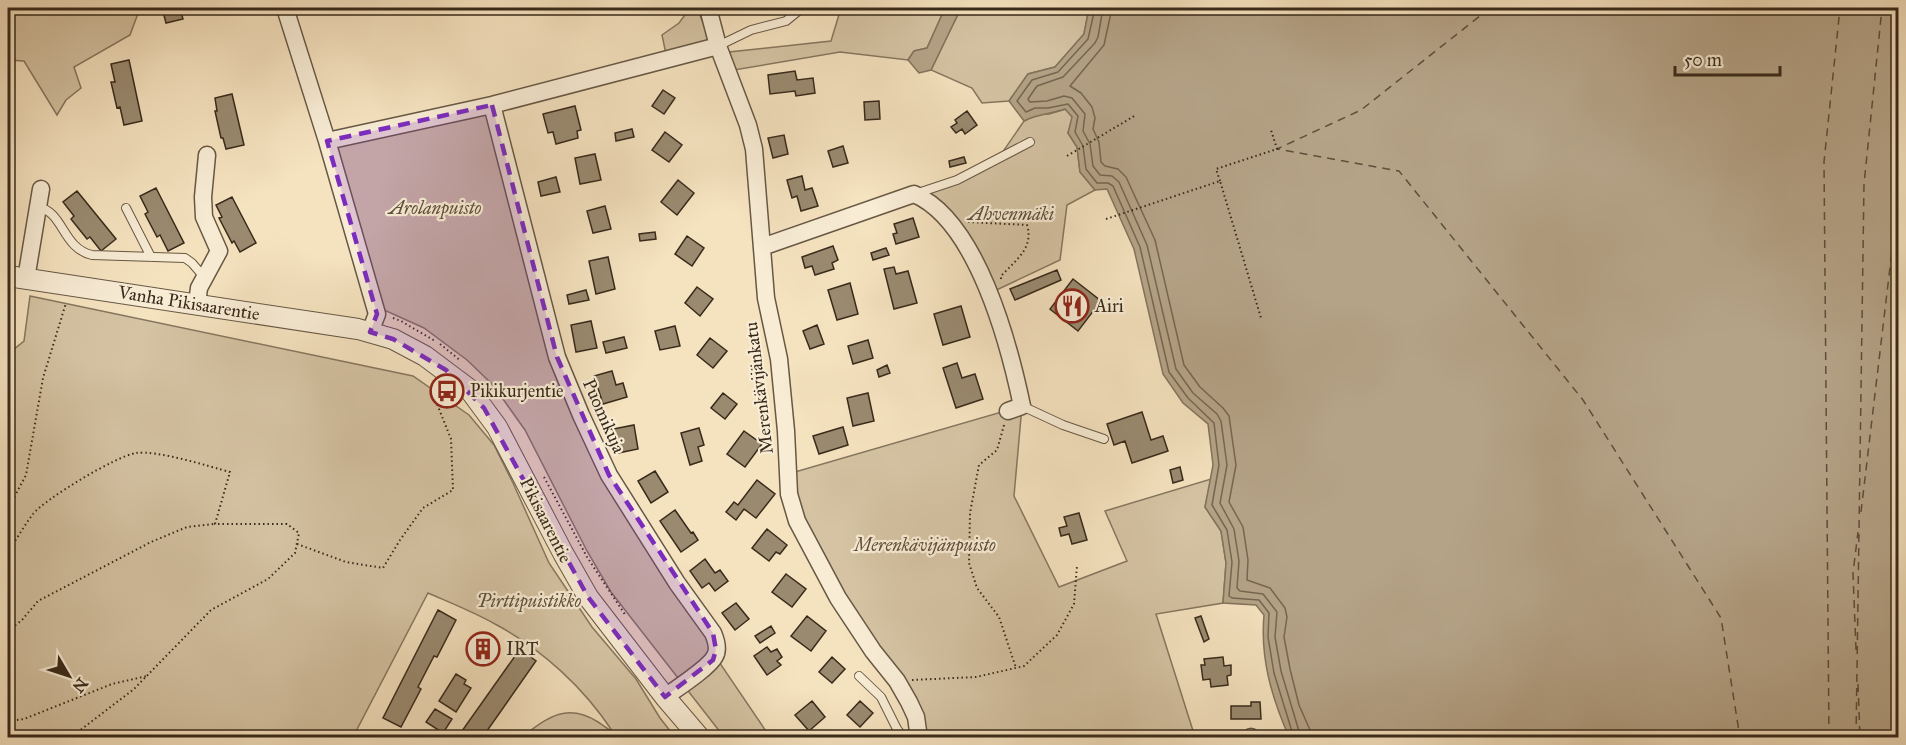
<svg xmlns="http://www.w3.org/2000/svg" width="1906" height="745" font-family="'IM FELL Great Primer',serif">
	<rect width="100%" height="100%" fill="#f5e2bf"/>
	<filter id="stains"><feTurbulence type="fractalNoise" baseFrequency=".00333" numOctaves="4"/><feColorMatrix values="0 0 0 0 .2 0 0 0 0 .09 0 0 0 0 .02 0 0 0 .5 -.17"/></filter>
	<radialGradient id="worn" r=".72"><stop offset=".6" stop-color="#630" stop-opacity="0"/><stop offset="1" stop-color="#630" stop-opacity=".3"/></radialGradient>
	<path fill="#d5c3a3" stroke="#86765f" stroke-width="1.5" d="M8,8H140L130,35L74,67L81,88L66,100L57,115L24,61L8,60Z
		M690,8H697L710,40L667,59L662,35L679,23Z
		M841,8H945L927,48L914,51L908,60L840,52L728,71L720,53L831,41Z
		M961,8H1089L1084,34L1055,67L1028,74L1009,101L982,103L972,88L931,70Z
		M1066,109L1073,117L1068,133L1077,147L1080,172L1095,190L1067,205L1060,260L988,294L965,244L921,197L998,159L1024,121L1036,114H1049Z
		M489,113L554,360L701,622L715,656L770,737H724L611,592L587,551L525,430L493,385L467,360L424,328L384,310L336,151L339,145Z
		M30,296L413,376L469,415L494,445L513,483L549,563L592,627L636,679L660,718L675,737H522C547,718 566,702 598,722C603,725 609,730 613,732C584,688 542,649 495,624C474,612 451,603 428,593L353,737H8V354L24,341Z
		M1022,406L1014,496L1059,587L1127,561L1105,511L1211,479L1205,507L1221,531L1226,563L1223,603L1156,614L1195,737H919L916,717L818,562L788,474Z"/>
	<path fill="#b5a387" stroke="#83735c" stroke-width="1.5" d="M945,8H961L931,70L919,73L908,60L914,51L927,48Z
		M1089,8H1898V737H1289C1272,698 1260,659 1264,615L1256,605L1223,603L1226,563L1221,531L1205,507L1213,465L1208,424L1183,403L1163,374L1134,249L1107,189L1095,190L1080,172L1077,147L1068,133L1072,117L1065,109C1051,114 1037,114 1024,121L1009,101L1028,74L1055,67L1084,34Z"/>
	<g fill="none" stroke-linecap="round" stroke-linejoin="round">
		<path stroke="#766651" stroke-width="1.5" d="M1095,8L1088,39L1058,72L1032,80L1017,101L1026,112L1035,108H1048L1068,104L1078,116L1075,132L1083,146L1086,169L1097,183H1108L1113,186L1140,247L1169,372L1188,398L1214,423L1219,465L1212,505L1227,530L1232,562L1229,596L1232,598L1259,600L1269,613L1268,637L1274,673L1294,738
			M1103,8L1098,37L1095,43L1063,77L1037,86L1028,99L1030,102L1047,101L1064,96L1072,98L1085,114L1083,131L1090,144L1093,166L1100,175L1112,176L1119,182L1147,245L1176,369L1193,393L1217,414L1221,421L1227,465L1220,503L1234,529L1239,561L1237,588L1240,591L1263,594L1277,612L1275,637L1281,671L1301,738
			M1112,8L1104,45L1070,86L1081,93L1092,107L1095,118L1093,129L1099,142L1101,162L1105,166L1118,169L1126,177L1155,240L1184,365L1200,387L1223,408L1229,416L1236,465L1229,502L1243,527L1248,560L1247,580L1270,588L1285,608L1287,617L1284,637L1290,669L1299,705L1310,730V738"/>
		<path stroke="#5e4e3b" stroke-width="1.5" stroke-dasharray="8 6" stroke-linecap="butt" d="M1490,8L1361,110L1277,149L1399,171L1583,400L1721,618L1740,738
			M1861,512L1898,200
			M1856,650L1853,573L1858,532
			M1858,684L1860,738
			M1829,738L1824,162L1840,8
			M1856,738L1864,184L1882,8
			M1893,738L1898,623"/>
	</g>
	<path fill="#9a8a70" stroke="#382a1b" stroke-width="1.5" d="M162,8H180L183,19L166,23Z
		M129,60L142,121L124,125L120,107L117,108L111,82H115L111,64Z
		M795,71L797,80L813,78L815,93L796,96L795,91L770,94L768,75Z
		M663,90L675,98L664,114L652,106Z
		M232,94L244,145L226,149L223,138H221L215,111H217L215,98Z
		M879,101L880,119L865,120L864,102Z
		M575,106L581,130L577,131L578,138L556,144L553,132L548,133L543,114Z
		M967,111L977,125L965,134L962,129L956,133L951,127L957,123L955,120Z
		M632,129L634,137L616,141L615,133Z
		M665,132L682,145L669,162L652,150Z
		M784,135L788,154L773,158L768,138Z
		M843,146L848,163L833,167L828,151Z
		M595,154L601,180L580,184L575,158Z
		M964,157L966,163L950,167L949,161Z
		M802,176L805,190L812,188L818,206L801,211L797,196L792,198L787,180Z
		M556,177L560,192L541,196L538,182Z
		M678,180L694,193L677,215L661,202Z
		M156,188L184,243L168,251L160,235L157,237L145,214L148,212L140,196Z
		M77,191L116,239L101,251L90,237L87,239L71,219L74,216L63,202Z
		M232,197L256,243L240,252L234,241L232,243L219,218L222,217L216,205Z
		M605,206L611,229L593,233L587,211Z
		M913,218L919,237L896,244L893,234L897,233L894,224Z
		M655,232L656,239L640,241L639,234Z
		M687,236L704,248L692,266L675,254Z
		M833,246L838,260L832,263L834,269L815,275L812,266L805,268L802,257Z
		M886,248L889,255L873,260L871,253Z
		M608,257L615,289L596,294L589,261Z
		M894,267L896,274L908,271L917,303L894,309L884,269Z
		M1057,270L1061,280L1015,300L1010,289Z
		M1073,279L1101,301L1078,331L1050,309Z
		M850,283L858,314L837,320L828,290Z
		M697,287L713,299L700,316L685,303Z
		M586,290L589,300L569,304L567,295Z
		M961,306L970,337L943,345L934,314Z
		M591,321L597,348L576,352L571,325Z
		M817,325L824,344L810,349L803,331Z
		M675,326L680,346L660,350L655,331Z
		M624,337L627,348L606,353L603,342Z
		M710,338L727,351L713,368L697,355Z
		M868,340L873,358L853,364L848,346Z
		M957,363L962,378L975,374L983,399L956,408L943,368Z
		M887,365L890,373L879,377L877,370Z
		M612,371L616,385L623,383L627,397L603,404L594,376Z
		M723,393L737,404L725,419L711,408Z
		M868,393L874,421L853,426L847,398Z
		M1142,412L1151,440L1163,436L1168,451L1132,463L1125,441L1114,445L1107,424Z
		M634,425L638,449L618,453L613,429Z
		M843,427L848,445L819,454L813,436Z
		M699,428L704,445L698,447L702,461L690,465L681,433Z
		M744,431L762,444L745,467L727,454Z
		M1180,467L1183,480L1173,483L1170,470Z
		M655,471L668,492L651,503L638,481Z
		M757,480L775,494L756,518L744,509L736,520L726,512L734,502L738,505Z
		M675,510L691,533L693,532L698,540L681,552L660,521Z
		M1079,513L1087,540L1072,544L1069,534L1061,536L1059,528L1067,526L1064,517Z
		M767,529L787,545L780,554L776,552L769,561L752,548Z
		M705,559L715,573L720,570L728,581L715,591L709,583L702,588L690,571Z
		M786,574L806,589L792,607L772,592Z
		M736,603L749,619L735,630L722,613Z
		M438,610L456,620L437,657L434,656L418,687L421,689L401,727L383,718Z
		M807,616L826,631L811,651L791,636Z
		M1201,616L1209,639L1204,642L1195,618Z
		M771,626L775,633L760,643L755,636Z
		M481,633L498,644L485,665L468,654Z
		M767,647L771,652L777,649L782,657L777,661L781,665L767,675L754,656Z
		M520,649L536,661L482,738H457Z
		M832,657L845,669L832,683L819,672Z
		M1223,657L1224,666L1231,665V675L1227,676L1228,685L1211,687L1210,679L1203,680L1201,665H1205L1204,659Z
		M456,674L466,680L464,684L471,688L456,712L439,701Z
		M812,701L825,717L809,731L795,715Z
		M860,701L873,713L860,727L847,715Z
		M1251,702H1260L1261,719H1231V706H1251Z
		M435,709L452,719L443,733L426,722Z"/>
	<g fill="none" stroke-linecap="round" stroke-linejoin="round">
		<g stroke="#675844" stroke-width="10">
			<path id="service" d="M718,46L751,30L786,21L802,8
				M915,194L957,180L1030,142
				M38,207C64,212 62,248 92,255L185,258L192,263L204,277
				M126,208L151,257
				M1022,406L1063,425L1104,439
				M859,676L881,697L897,729L904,738"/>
		</g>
		<g stroke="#675844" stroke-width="19">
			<path id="minor" d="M285,8L327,141L377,314L370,332
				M708,8L718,46L748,125L754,149L766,298L779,359L786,431L789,494L797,521L838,598L873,651L897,681L909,702L916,717L919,738
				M492,105L557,357L581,415L609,475L677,583L713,633C716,640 719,649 715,656C710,667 676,689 665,697
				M327,141L492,105L718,46
				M762,247L914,194C977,221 1009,344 1022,406L1008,411
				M26,279L41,189
				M197,304L199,288L219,251L204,217L203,197L207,155
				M1251,737L1252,738"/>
		</g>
		<g stroke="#675844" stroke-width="22">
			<path id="tertiary" d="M8,276L358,329L393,339L425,356L469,389L497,427L563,553L588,597L665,697L700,738"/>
		</g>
		<path stroke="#382a1b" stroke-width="2" stroke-dasharray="1.5 3" stroke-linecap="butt" d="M1067,156L1136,115
			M1220,181L1216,169L1277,149L1271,130
			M1106,219L1220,181L1261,318
			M968,222L1027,225C1034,248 1016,260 1001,276V279
			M393,318L401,321L435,341
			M440,344L461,361
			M1004,425L997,450L979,465L970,513L969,563L977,588L999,617L1016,668
			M544,477L587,557L626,616
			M8,509L26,475L43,378L66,303
			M297,544L346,562L383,568L400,540L423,508L453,490L451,439L431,389
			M8,552C16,540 24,526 33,514C45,499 116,456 136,453C157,450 208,466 230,472L215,524H287L299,533L295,553L268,579L211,610L134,689L70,738
			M8,631L22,620L38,601L151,542L187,527L214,524
			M912,680L976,677L1024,666L1057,635L1074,604L1077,566
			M8,721L24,719L112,684L147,676"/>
		<use href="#service" stroke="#f8ecd5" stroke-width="8"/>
		<use href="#minor" stroke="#f8ecd5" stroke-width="16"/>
		<use href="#tertiary" stroke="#f8ecd5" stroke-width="20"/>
	</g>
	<path fill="#7b2cbf" fill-opacity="0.2" stroke="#7b2cbf" stroke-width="4.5" stroke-dasharray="12 8" stroke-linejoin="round" d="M492,105L557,357L609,475L713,633L716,650L713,660L665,697L588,597L484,408L446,370L393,339L370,332L377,314L327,141Z"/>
	<defs>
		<g id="restaurant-ring" transform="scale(1.725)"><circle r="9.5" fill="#f8ecd5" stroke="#8f2418" stroke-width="1.5"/><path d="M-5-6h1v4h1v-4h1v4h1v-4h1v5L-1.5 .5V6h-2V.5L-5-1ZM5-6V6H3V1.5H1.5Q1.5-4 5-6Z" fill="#8f2418"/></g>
		<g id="bus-ring" transform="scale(1.725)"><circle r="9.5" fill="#f8ecd5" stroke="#8f2418" stroke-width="1.5"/><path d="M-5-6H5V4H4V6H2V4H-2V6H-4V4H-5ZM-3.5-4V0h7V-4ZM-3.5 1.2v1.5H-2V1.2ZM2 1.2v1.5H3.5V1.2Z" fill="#8f2418"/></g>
		<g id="building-ring" transform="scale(1.725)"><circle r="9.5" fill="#f8ecd5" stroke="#8f2418" stroke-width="1.5"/><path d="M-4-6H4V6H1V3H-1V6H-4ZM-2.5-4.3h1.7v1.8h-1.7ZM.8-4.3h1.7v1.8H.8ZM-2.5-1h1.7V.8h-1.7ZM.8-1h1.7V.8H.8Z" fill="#8f2418"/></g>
	</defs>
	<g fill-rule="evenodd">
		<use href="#restaurant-ring" x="1072" y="306"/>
		<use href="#bus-ring" x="447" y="391"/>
		<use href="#building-ring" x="483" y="649"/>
	</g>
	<g text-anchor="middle" stroke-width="4.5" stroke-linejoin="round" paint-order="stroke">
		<g font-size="18" font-style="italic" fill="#5f503d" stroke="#f8ecd5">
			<text x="435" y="214">Arolanpuisto</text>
			<text x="1011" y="220">Ahvenmäki</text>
			<text x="925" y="551">Merenkävijänpuisto</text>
			<text x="529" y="607">Pirttipuistikko</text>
		</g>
		<g font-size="18" fill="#382a1b" stroke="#f8ecd5">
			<text transform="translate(189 303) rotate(9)" y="6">Vanha Pikisaarentie</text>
			<text transform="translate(759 388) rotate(-97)" y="6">Merenkävijänkatu</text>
			<text transform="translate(604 416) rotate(66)" y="6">Puomikuja</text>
			<text transform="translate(546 520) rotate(63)" y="6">Pikisaarentie</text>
		</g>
		<g font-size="18" fill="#382a1b" stroke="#f8ecd5" text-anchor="start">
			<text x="1095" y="312">Airi</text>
			<text x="470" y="397">Pikikurjentie</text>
			<text x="506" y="655">IRT</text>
		</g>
	</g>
	<rect width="1906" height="745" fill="none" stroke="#f5e2bf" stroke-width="30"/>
	<rect x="9" y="9" width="1888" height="727" fill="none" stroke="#382a1b" stroke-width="3"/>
	<rect x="15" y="15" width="1876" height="715" fill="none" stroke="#382a1b" stroke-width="1.5"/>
	<g transform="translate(69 676) rotate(129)" stroke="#f8ecd5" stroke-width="4.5" paint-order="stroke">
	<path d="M0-4.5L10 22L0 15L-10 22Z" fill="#382a1b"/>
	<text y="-9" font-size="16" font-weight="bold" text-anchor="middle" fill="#382a1b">N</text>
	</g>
	<path d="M1675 66v9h105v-9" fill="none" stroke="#382a1b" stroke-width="3"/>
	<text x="1684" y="66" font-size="18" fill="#382a1b" stroke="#f8ecd5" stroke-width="4.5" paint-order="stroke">50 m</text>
	<rect width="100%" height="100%" filter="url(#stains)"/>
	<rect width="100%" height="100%" fill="url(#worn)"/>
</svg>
